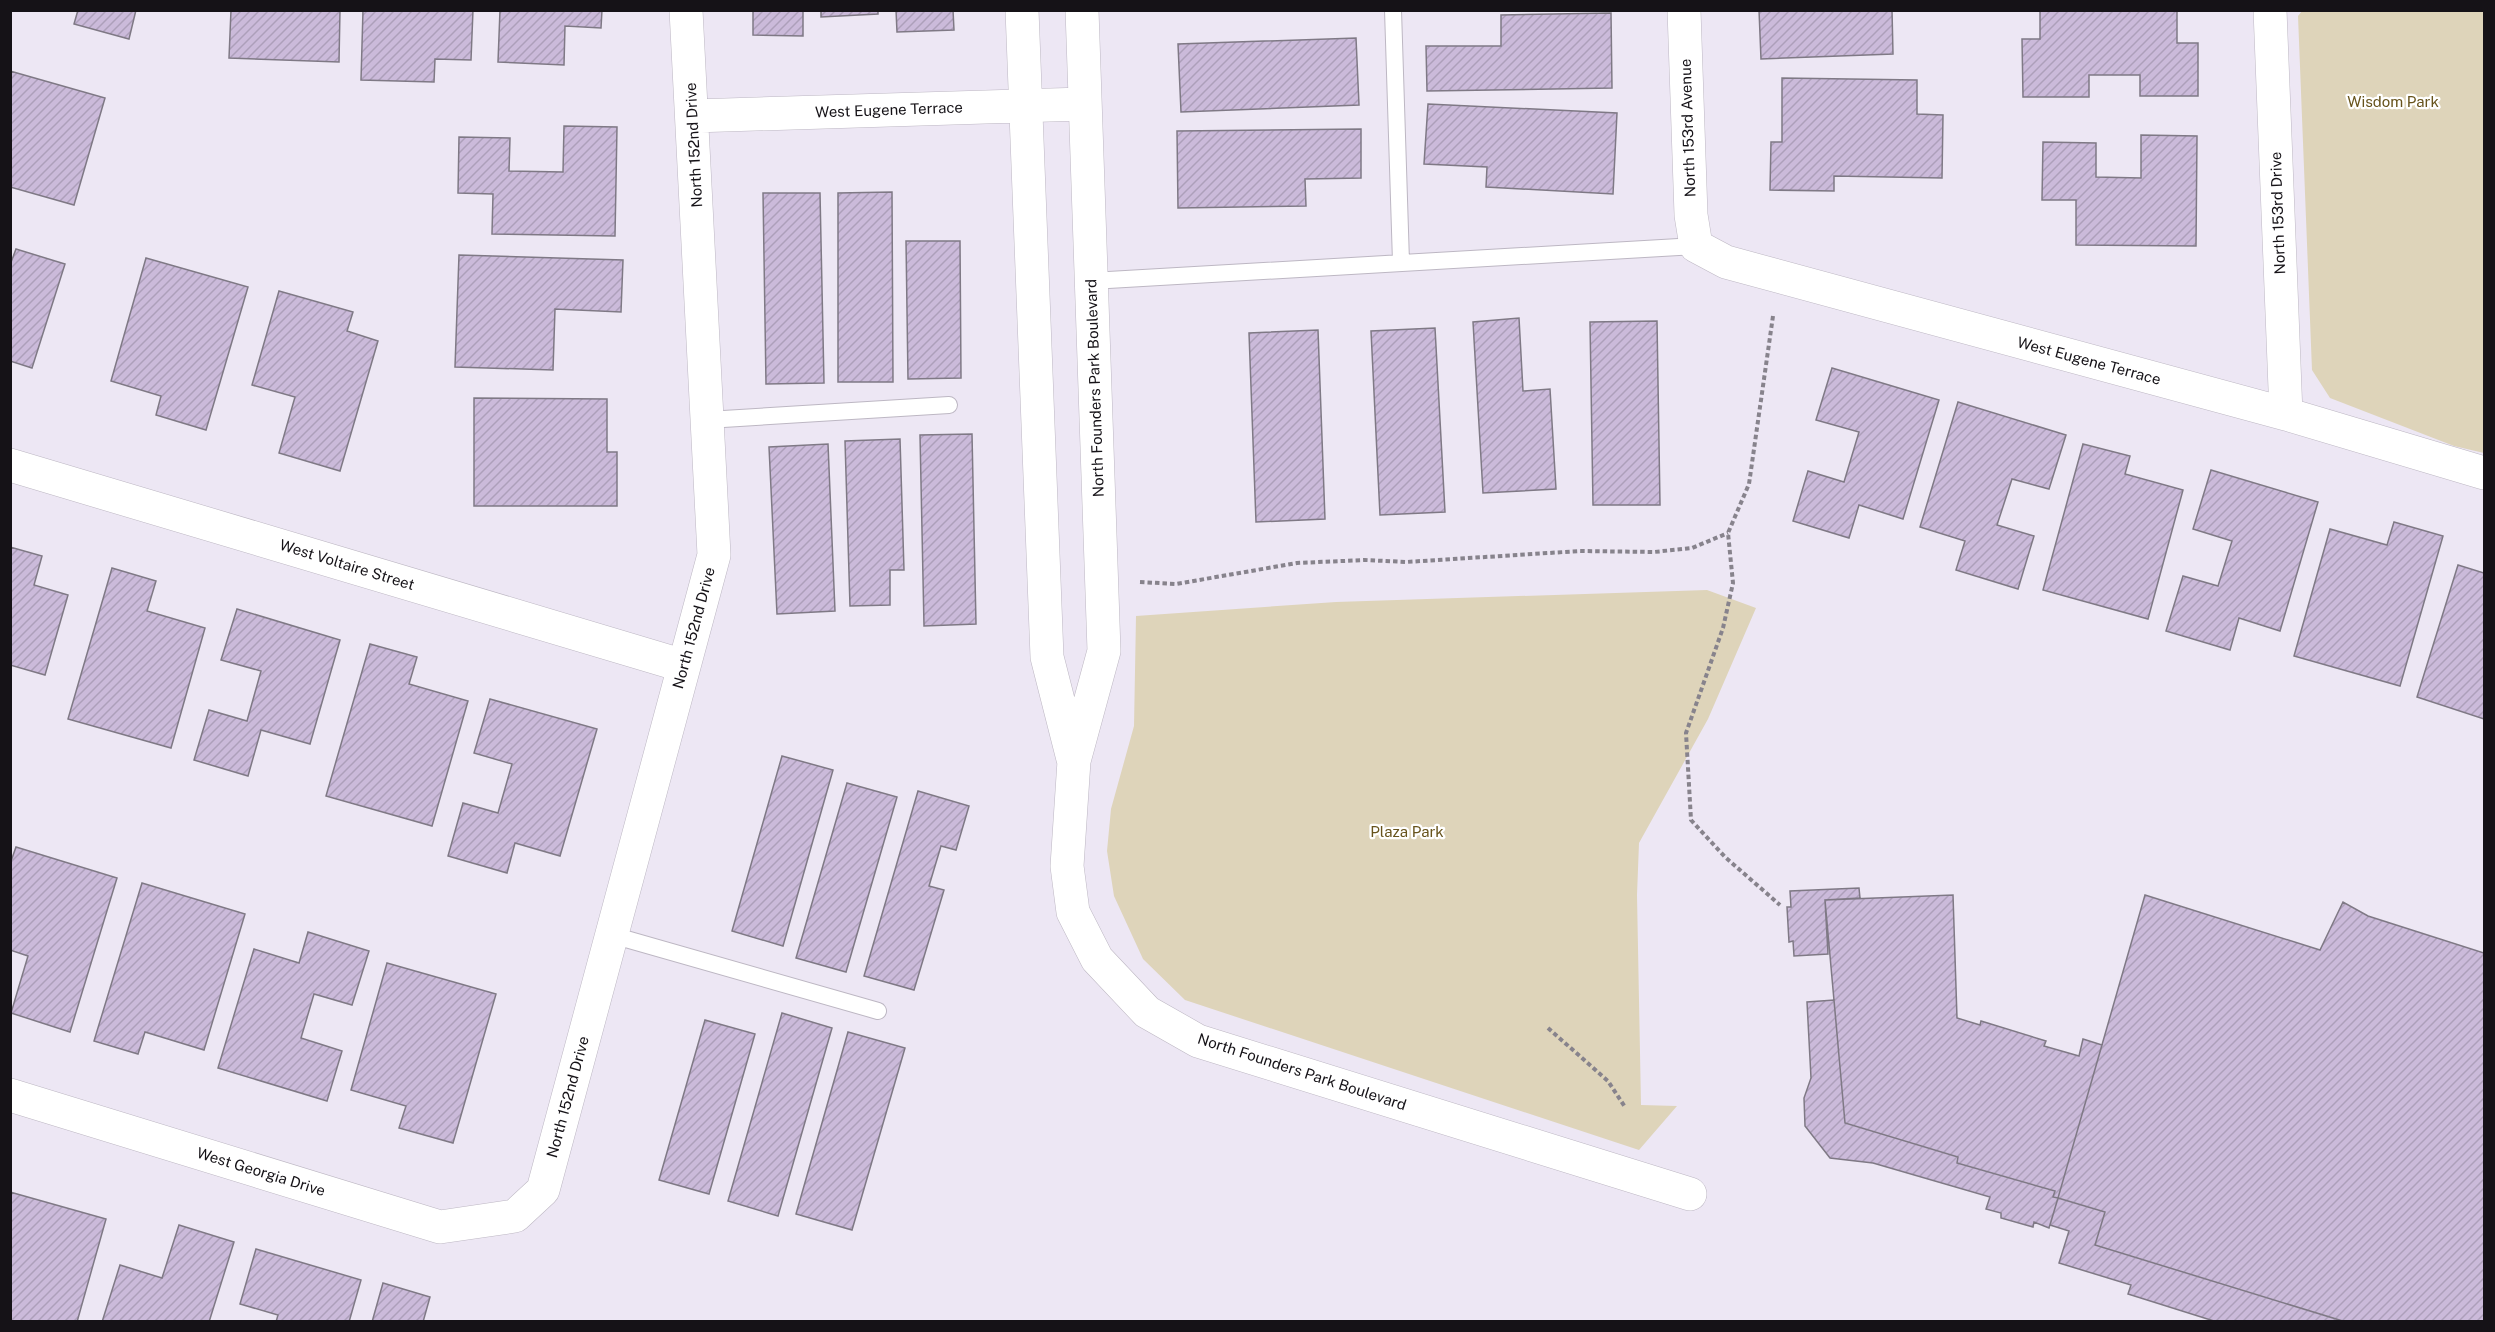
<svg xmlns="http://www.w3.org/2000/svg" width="2495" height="1332" font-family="'Public Sans',sans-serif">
	<defs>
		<pattern id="building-hatch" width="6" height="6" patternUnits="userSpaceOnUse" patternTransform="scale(1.5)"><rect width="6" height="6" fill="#cbbada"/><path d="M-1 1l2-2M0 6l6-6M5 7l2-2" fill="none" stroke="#ad9fba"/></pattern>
	</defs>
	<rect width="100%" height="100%" fill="#ede7f4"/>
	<path fill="#ded4ba" d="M2302,11H2484V453L2454,446L2330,398L2312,370L2298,16Z
		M1707,590L1756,608L1708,719L1639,843L1637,895L1641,1105L1677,1106L1639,1150L1185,1000L1143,959L1114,896L1107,851L1111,809L1134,726L1136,616L1336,602Z"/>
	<path fill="url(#building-hatch)" stroke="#7f7985" stroke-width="1.5" d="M78,10H136L129,39L74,24Z
		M231,10H340L339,62L229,58Z
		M363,10H473L471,60L435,59L434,82L361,80Z
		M500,10H602L601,28L565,26L564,65L498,62Z
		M753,10H803V36L753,35Z
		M821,10H878V14L821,17Z
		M896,10H953L954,30L897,32Z
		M1759,10H1892L1893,54L1761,59Z
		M2040,10H2177V43H2198V96H2140V75H2089V97H2023L2022,39H2040Z
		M1611,13L1612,88L1427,91L1426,46H1501V15Z
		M1356,38L1359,105L1181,112L1178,44Z
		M10,71L105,98L74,205L10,187Z
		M1782,78L1917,80V114L1943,115L1942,178L1834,176V191L1770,190L1771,142H1782Z
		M1428,104L1617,113L1613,194L1486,187L1487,167L1424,164Z
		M564,126L617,127L615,236L492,234L493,194L458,193L459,137L510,138L509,171L563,172Z
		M1361,129V178L1305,179L1306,206L1178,208L1177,131Z
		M2141,135L2197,136L2196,246L2076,245V200H2042L2043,142L2096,143V177L2141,178Z
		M892,192L893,382H838V193Z
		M763,193H820L824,383L766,384Z
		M906,241H960L961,378L908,379Z
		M16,249L65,264L32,368L10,361V265Z
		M459,255L623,260L621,312L555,309L553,370L455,367Z
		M146,258L248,287L206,430L156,415L161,396L111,381Z
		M279,291L353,312L347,331L378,341L340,471L279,453L295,397L252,385Z
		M1519,318L1523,391L1550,389L1556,489L1483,493L1473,322Z
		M1657,321L1660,505H1593L1590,322Z
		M1435,328L1445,512L1380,515L1371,331Z
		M1318,330L1325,519L1256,522L1249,333Z
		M1832,368L1939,400L1903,519L1859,505L1849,538L1793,521L1808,471L1844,482L1859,432L1816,420Z
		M474,398L607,399V452H617V506H474Z
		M1958,402L2066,435L2049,489L2012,479L1997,525L2034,536L2018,589L1956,570L1965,541L1920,527Z
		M972,434L976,624L924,626L920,435Z
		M900,439L904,570H890V605L850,606L845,441Z
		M828,444L835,611L777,614L769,447Z
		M2083,444L2130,456L2125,474L2183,490L2148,619L2043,590Z
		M2211,470L2318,502L2280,631L2239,618L2230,650L2166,631L2183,576L2218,586L2232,541L2193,529Z
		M2394,522L2443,536L2400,686L2294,656L2330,529L2387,545Z
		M10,547L42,556L34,585L68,595L45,675L10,665Z
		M2458,565L2484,573V719L2417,697Z
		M112,568L156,581L147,611L205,628L171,748L68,719Z
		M237,609L340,640L310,744L261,730L248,776L194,760L209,710L247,721L261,671L221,660Z
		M370,644L417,657L409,684L468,701L432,826L326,796Z
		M490,699L597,729L560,856L515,843L507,873L448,856L463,803L498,813L512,764L474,753Z
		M782,756L833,770L783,946L732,931Z
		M847,783L897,797L846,972L796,958Z
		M918,791L969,806L956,850L941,846L929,886L944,890L914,990L864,976Z
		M16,847L117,878L70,1032L11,1013L28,956L10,950V864Z
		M142,883L245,914L204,1050L145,1032L138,1054L94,1041Z
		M1859,888L1860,898L1825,900L1828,954L1794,956L1793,941L1789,942L1787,907H1791L1790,891Z
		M1953,895L1957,1018L1980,1025L1981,1021L2046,1041L2044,1046L2079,1056L2083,1039L2102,1045L2058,1198L2053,1197L2055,1191L1957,1163L1958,1157L1845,1123L1825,900Z
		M2145,895L2320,950L2343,902L2368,916L2484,953V1322H2346L2095,1245L2105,1212L2058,1198Z
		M308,932L369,951L352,1005L314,994L301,1038L342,1051L327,1101L218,1068L254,949L299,963Z
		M387,963L496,994L453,1143L399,1128L406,1106L351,1090Z
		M1834,1000L1845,1123L1958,1157L1957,1163L2055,1191L2053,1197L2058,1198L2049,1228L2034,1222L2033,1227L2001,1218V1213L1986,1209L1990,1197L1873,1163L1830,1158L1805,1126L1804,1098L1811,1078L1807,1002Z
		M782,1013L832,1028L778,1216L728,1201Z
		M705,1020L755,1034L709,1194L659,1180Z
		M848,1032L905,1048L852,1230L796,1214Z
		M10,1192L106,1219L77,1322H10Z
		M2058,1198L2105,1212L2095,1245L2346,1322H2217L2128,1294L2131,1285L2059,1263L2069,1231L2050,1225Z
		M179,1225L234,1242L209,1322H102L120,1265L162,1278Z
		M256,1249L361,1280L349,1322H276L278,1315L240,1304Z
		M383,1283L430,1297L423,1322H372Z"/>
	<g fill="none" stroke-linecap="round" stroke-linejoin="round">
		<g stroke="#bdb7c3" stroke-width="18">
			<path id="lane" d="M1393,10L1401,262
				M1091,281L1696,246
				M707,420L949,405
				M612,935L878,1011"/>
		</g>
		<g stroke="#bdb7c3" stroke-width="34">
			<path id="street" d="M1022,10L1047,657L1073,759
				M1082,10L1104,651L1074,761L1067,866L1073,912L1097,959L1147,1012L1198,1041L1690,1194
				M1684,10L1691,215L1696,246L1726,262L2286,414L2484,473
				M2270,10L2286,414
				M693,116L1084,104
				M10,465L684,666
				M10,1095L440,1227L515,1216L543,1190L714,555L686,10"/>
		</g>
		<path stroke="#87838c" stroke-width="4" stroke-dasharray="4.5 3" stroke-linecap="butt" d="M1773,316L1749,484L1728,533L1733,583L1723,628L1686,733L1691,820L1725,857L1780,905
			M1140,582L1176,584L1297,563L1365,560L1406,562L1580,551L1654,552L1692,548L1728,533
			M1548,1028L1608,1081L1625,1107"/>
		<use href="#lane" stroke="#fff" stroke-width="16"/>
		<use href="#street" stroke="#fff" stroke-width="33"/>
	</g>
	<g text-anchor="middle" stroke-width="4.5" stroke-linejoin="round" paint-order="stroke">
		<g font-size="15" fill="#67531c" stroke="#fff">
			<text x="2393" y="107">Wisdom Park</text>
			<text x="1407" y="837">Plaza Park</text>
		</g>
		<g font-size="15" fill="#151217" stroke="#fff">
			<text transform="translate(889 110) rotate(-2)" y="5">West Eugene Terrace</text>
			<text transform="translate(1688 128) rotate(-92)" y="5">North 153rd Avenue</text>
			<text transform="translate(694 145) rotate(-93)" y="5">North 152nd Drive</text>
			<text transform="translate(2278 213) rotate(-92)" y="5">North 153rd Drive</text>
			<text transform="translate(2089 361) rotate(15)" y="5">West Eugene Terrace</text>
			<text transform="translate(1095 388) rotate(-92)" y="5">North Founders Park Boulevard</text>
			<text transform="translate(347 565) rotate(17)" y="5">West Voltaire Street</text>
			<text transform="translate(694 628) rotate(-75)" y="5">North 152nd Drive</text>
			<text transform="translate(1302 1072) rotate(18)" y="5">North Founders Park Boulevard</text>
			<text transform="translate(568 1097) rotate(-75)" y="5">North 152nd Drive</text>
			<text transform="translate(261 1172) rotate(17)" y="5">West Georgia Drive</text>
		</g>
	</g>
	<rect width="2495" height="1332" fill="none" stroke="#151217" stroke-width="24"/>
</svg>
